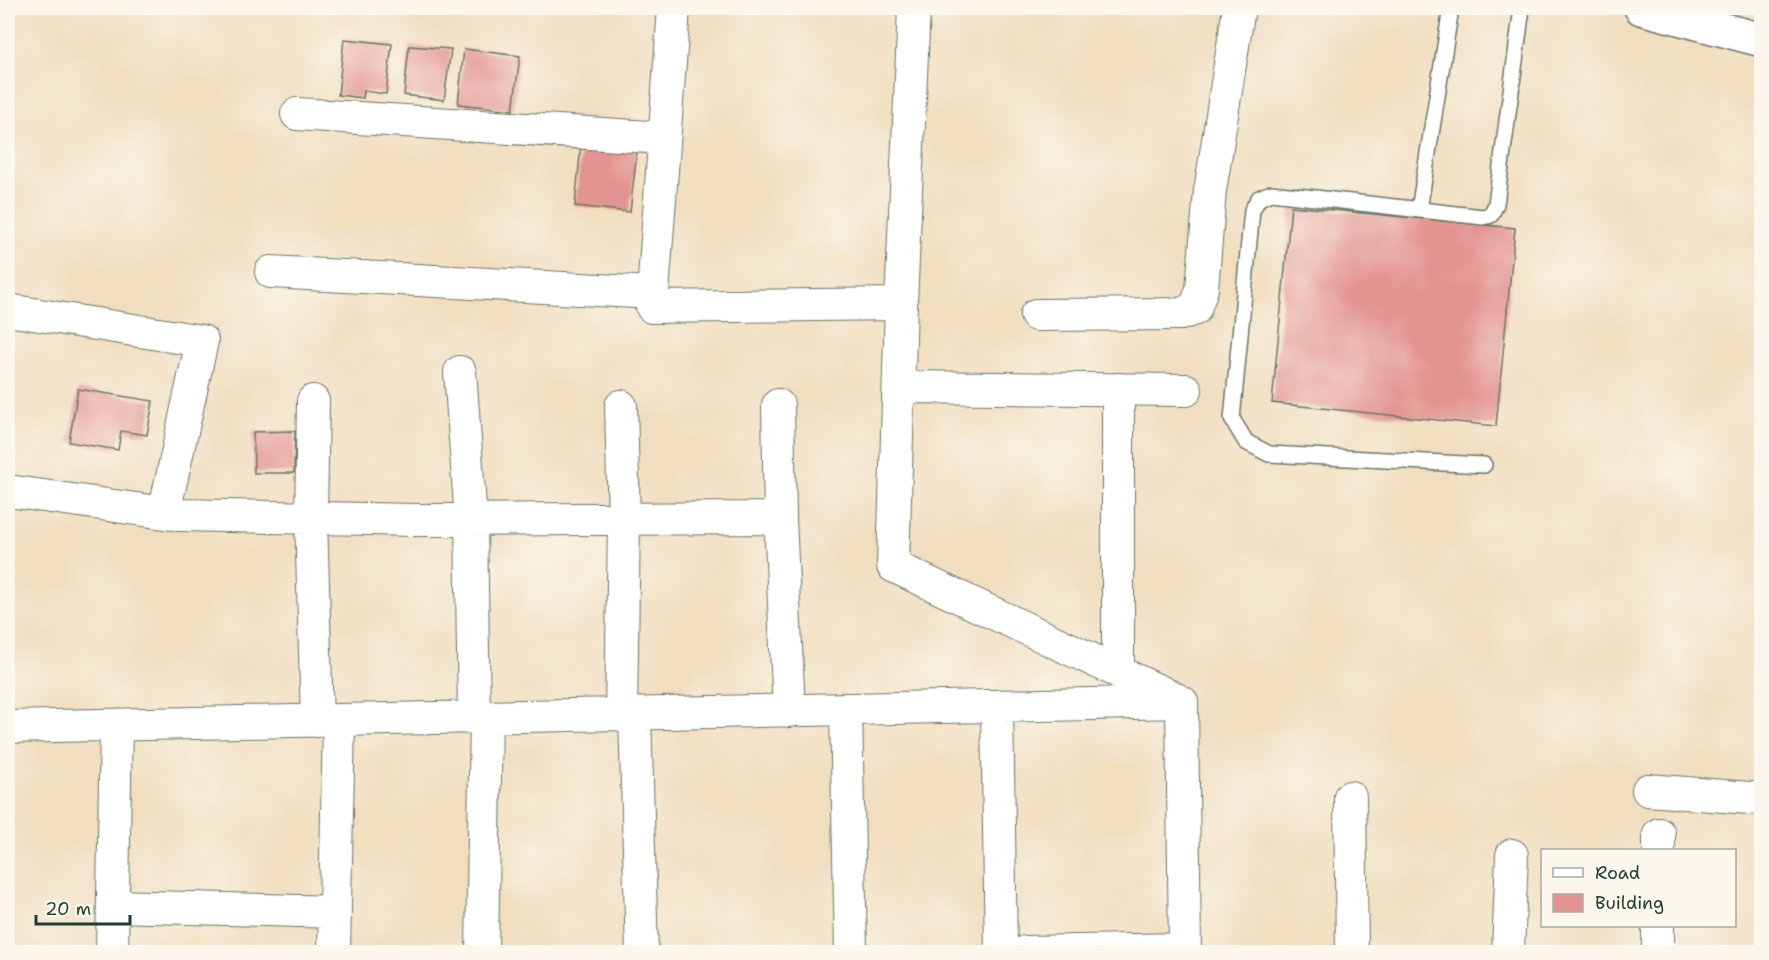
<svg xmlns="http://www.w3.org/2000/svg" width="1769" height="960" font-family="'Shantell Sans',sans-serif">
	<rect width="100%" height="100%" fill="#fbf7ec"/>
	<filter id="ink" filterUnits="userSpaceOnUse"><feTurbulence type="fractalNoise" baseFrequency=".0167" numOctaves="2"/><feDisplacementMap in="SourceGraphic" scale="12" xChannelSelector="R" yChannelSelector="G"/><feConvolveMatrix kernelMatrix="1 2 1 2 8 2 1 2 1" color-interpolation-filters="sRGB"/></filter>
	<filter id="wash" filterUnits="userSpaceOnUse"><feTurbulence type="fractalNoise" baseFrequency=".008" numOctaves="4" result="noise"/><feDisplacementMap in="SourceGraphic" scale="24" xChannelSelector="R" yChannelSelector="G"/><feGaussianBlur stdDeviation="1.35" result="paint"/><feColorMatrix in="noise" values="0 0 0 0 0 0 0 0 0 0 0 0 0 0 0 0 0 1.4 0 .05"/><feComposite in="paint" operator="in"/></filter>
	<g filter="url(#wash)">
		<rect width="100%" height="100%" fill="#f1debf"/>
		<g id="blocks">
			<path fill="#e39492" d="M344,39L392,44L386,94L364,91L363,98L338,95Z
				M409,46L451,49L444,100L404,95Z
				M464,49L520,56L513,110L458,104Z
				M581,145L637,151L630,212L575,206Z
				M1291,206L1515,228L1496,426L1272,403Z
				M78,389L153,401L147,435L121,431L118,450L69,442Z
				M295,431L294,473H254L253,432Z"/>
		</g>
	</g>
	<g filter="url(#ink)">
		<use href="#blocks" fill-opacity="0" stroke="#687565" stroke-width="1.5"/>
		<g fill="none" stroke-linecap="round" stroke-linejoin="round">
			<g stroke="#687565" stroke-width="18">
				<path id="service" d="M1419,210L1451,8
					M1484,465L1269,454L1246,442L1232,419L1252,210L1259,198L1271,193L1483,217L1491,215L1496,204L1522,8"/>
			</g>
			<g stroke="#687565" stroke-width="34">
				<path id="minor" d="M674,8L652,307L901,304
					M914,8L901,304L893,566L1176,699
					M297,114L664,138
					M271,272L653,293
					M8,310L202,341L164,513
					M1036,315L1180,314L1195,309L1202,289L1210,191L1239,8
					M460,372L471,520L474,717
					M899,387L1186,390
					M313,401L311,518L317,721
					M778,405L780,518
					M8,491L179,515L415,520L780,518L789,711
					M1118,672V389
					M997,706L1001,952
					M846,710L851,952
					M635,714L642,952
					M621,715L624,519L621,406
					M8,727L1182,702L1185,952
					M1648,790L1762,799
					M1350,797L1352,952
					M1659,850V834
					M114,906L335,912
					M112,952L116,725
					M334,952L339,721
					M482,952L486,717
					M1025,952L1185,949
					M1508,952L1512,855
					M1658,952V926"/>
			</g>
			<g stroke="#687565" stroke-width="36">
				<path id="trunk" d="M1641,8L1762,40"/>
			</g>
			<use href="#service" stroke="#fff" stroke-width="15"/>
			<use href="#minor" stroke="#fff" stroke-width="32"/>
			<use href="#trunk" stroke="#fff" stroke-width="33"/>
		</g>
	</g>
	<rect width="1769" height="960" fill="none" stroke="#fbf7ec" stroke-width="30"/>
	<rect x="1541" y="849" width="195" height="78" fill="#fbf7ec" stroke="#a3ada2" stroke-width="1.5"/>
	<rect x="1553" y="868" width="30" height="9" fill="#ffffff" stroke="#a3ada2" stroke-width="1.5"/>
	<text x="1595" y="879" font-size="18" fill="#1f3d34">Road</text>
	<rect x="1553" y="894" width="30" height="18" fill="#e39492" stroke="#a3ada2" stroke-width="1.5"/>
	<text x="1595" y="909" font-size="18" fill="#1f3d34">Building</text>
	<path d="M36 915v9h94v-9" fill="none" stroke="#1f3d34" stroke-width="3"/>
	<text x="45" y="915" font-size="18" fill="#1f3d34" stroke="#fbf7ec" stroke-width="4.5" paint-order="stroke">20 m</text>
</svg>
